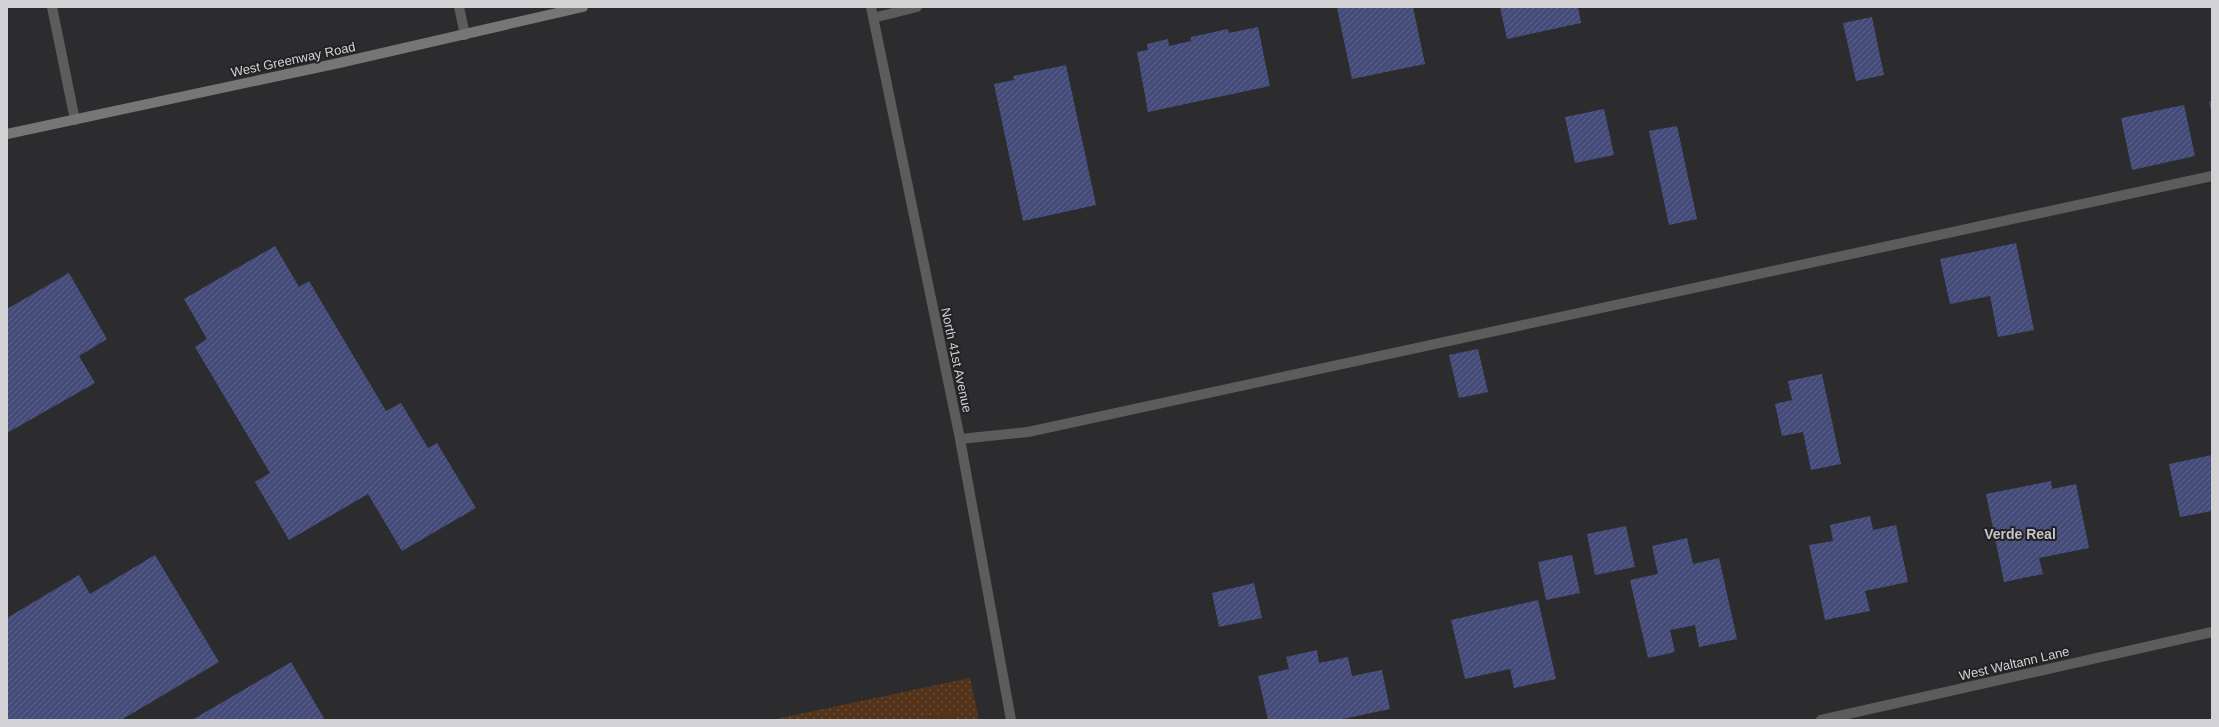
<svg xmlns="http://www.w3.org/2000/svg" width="2219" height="727" font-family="Arial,sans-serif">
	<defs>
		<pattern id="park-dots" width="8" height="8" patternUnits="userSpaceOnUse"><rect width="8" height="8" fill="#53331a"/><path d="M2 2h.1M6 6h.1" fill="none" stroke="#6b503a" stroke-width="1.8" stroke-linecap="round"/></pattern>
		<pattern id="building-hatch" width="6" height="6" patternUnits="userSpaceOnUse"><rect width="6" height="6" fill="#444b79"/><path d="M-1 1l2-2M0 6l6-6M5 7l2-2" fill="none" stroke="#5e648b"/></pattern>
	</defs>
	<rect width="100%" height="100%" fill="#2c2c2e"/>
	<path fill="url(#park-dots)" d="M970,678L979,720H771Z"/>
	<path fill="#53331a" d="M956,711L957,720H914Z"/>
	<path fill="url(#building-hatch)" d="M1343,7H1413L1425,64L1352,79L1337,8Z
		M1500,7H1578L1581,23L1507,39Z
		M1872,17L1884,75L1856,81L1843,23Z
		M1258,27L1270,86L1148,112L1137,52L1148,50L1147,44L1168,39L1169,46L1191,41V37L1228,29L1229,33Z
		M1066,65L1096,205L1023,221L994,84L1014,80L1013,76Z
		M2209,101H2212V111H2211Z
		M2184,105L2195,156L2132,170L2121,118Z
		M1604,109L1614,155L1575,163L1565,117Z
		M1677,126L1697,219L1669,225L1649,131Z
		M2016,243L2034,330L1998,337L1990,296L1950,304L1940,259Z
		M275,246L299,287L309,281L386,411L401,403L428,448L437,443L476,508L402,551L368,494L289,540L255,482L270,473L195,347L207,339L184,299Z
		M69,273L107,339L79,356L95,383L7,433V309Z
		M1478,349L1488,392L1459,398L1449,355Z
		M1822,374L1841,464L1811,470L1803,432L1782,436L1775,404L1792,400L1788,381Z
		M2212,455V511L2180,517L2169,464Z
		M2051,481L2052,489L2076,484L2089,548L2039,558L2043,574L2004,582L1986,494Z
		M1870,516L1873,530L1896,525L1908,582L1865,591L1870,611L1825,620L1809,545L1833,541L1830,525Z
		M1626,526L1635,567L1595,575L1587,534Z
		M1687,538L1693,564L1719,558L1737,639L1699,647L1695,625L1670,630L1675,652L1648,658L1630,580L1658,574L1652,546Z
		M155,555L219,662L121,720H7V618L79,575L90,594Z
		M1572,555L1580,593L1546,600L1538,562Z
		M1254,583L1262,618L1219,627L1212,593Z
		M1538,600L1556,679L1514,688L1510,669L1465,679L1451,620Z
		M1317,650L1319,663L1348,657L1352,676L1382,670L1390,709L1338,720H1268L1258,676L1289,669L1286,657Z
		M291,662L325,720H192Z"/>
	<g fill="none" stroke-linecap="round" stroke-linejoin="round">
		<path stroke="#5d5c5b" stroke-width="10" d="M459,7L465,35
			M960,439L1028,432L2212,176"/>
		<path stroke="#5d5c5b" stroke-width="10" d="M52,7L75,120
			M871,7L960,439L1011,720
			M873,18L917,7
			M1821,720L2212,632"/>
		<path stroke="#787675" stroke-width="10" d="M7,134L339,63L583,7"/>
	</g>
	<g text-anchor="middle" stroke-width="4" stroke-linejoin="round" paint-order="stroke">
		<g font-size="13" fill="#d3d3d5" stroke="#222224">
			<text transform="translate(293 59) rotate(-12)" y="5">West Greenway Road</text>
			<text transform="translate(957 360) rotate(78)" y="5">North 41st Avenue</text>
			<text transform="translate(2014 663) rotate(-13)" y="5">West Waltann Lane</text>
		</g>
		<g font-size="14" font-weight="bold" fill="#c6c6c9" stroke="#222224">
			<text x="2020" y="539">Verde Real</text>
		</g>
	</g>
	<rect width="2219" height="727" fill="none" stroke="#d3d3d5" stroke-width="16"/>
</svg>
